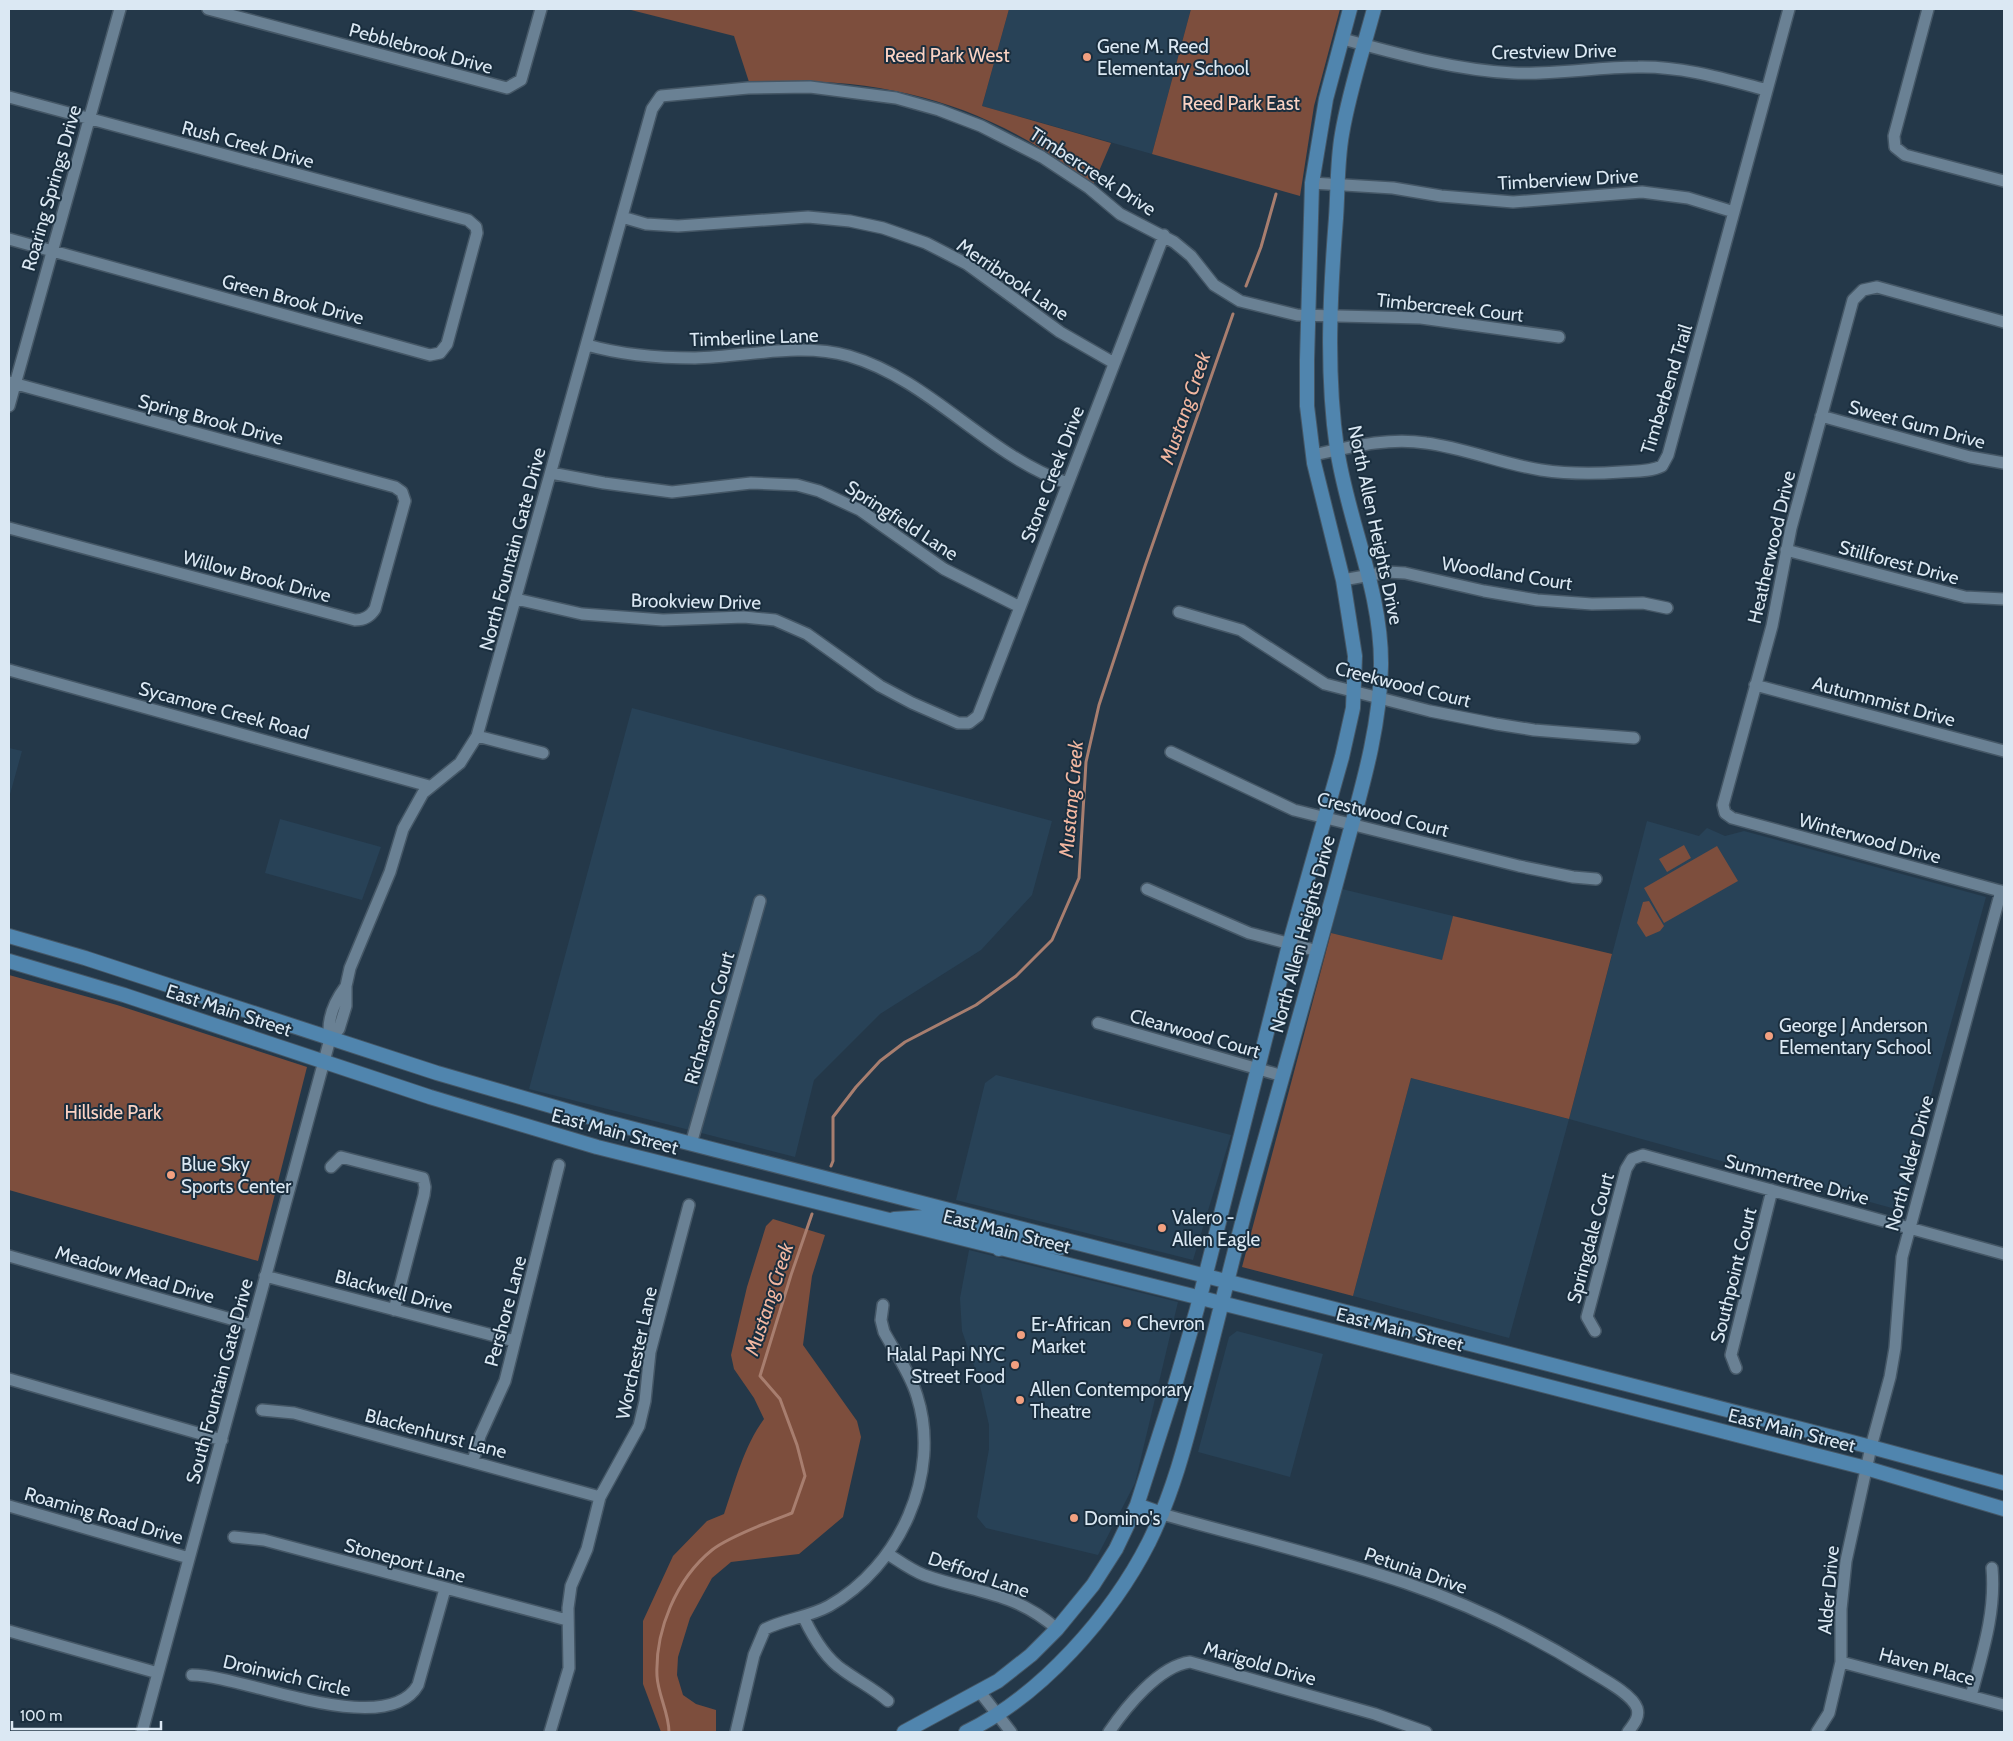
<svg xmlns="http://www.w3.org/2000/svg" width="2013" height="1741" font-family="Cabin,sans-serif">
	<rect width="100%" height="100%" fill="#243849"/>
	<path fill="#284257" d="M1009,9H1191L1152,154L982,106Z
		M632,708L1052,821L1032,895L981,950L880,1014L814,1080L795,1157L529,1089Z
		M9,748L22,751L9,798Z
		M280,819L381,847L362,900L265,873Z
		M1647,821L1699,836L1707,828L1725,836L1744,831L1986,897L1899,1210L1569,1119L1509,1338L1353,1296L1411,1078L1569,1119Z
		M1342,889L1453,916L1442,961L1331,933Z
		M996,1075L1231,1135L1193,1260L956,1200L985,1083Z
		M969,1250L1178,1302L1135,1483L1098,1555L986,1528L977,1517L989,1449V1425L978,1377L962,1331L960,1298Z
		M1237,1331L1323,1354L1290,1477L1198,1452L1229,1337Z"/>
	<path fill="#7d4e3d" d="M627,9H1009L982,106L1111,143L1093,185C988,102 882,75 749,82L734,36Z
		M1191,9H1340L1314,106L1300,196L1152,154Z
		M1684,845L1691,858L1667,872L1659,859Z
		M1717,846L1738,881L1664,923L1644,888Z
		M1649,901L1664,926L1660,931L1646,937L1637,923L1643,902Z
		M1453,916L1612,954L1569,1119L1411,1078L1353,1296L1242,1267L1331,933L1442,960Z
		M9,975L117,1005L307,1067L258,1261L9,1190Z
		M773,1219L825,1235L812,1276L803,1345L857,1421L861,1437L843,1517L799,1554L731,1562L712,1578L690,1618L678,1657L677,1675L683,1695L696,1704L716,1710V1732H661L643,1684V1621L673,1556L707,1521L724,1514C735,1482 744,1446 764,1419L754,1398L734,1369L731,1355L747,1287L766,1226Z"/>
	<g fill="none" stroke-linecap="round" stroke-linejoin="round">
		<path stroke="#a87e6f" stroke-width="3" d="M1246,286L1261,247L1276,194
			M831,1166L833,1161V1117L856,1087L880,1061L905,1042L976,1005L1016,976L1052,940L1079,878L1086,762L1099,705L1145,566L1233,314
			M669,1732C669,1713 658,1695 657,1676C655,1631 676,1579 712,1550C730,1536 771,1521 792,1513L805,1476L797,1445L780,1399L760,1376L791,1275L812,1214"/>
		<g stroke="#455766" stroke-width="14">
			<path id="minor" d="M208,9L507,88L521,80L541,9
				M1928,9L1894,136L1895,147L1905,155L2004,181
				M1343,39C1398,54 1455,70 1513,73C1554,75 1596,67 1638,67C1682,66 1725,79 1767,90
				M9,97L468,220L476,227L477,233L447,344L440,353L430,355L9,239
				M1312,183L1393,188L1441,196L1513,202L1642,192L1688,198L1734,212
				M622,217L646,224L678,226L808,217L850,221L883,228L926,243L967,264L1060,332L1114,363
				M2004,322L1877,287L1863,290L1853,300L1791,528L1772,626L1723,805L1725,813L1732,818L2004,892
				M587,345C622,355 658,358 695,358C746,357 799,342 849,356C931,380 986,455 1067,483
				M9,382L395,487L402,492L405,501L375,609C370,617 364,620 355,620L9,528
				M9,406L120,9
				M1821,416L1970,457L2004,463
				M1313,455C1350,447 1388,437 1426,443C1465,448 1502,464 1541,470C1568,474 1594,474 1621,472C1635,471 1650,472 1662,466L1668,455L1789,9
				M551,473L604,483L672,492L751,483L797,485L819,491L860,510L944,569L1020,607
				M1786,550L1965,597L2004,599
				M1343,580L1387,572L1405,573L1484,591L1537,600L1592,604L1643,603L1667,608
				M516,599L582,614L663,620L744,617L775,620L807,634L880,686L912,703L958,723H969L978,716L1164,235
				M1179,612L1241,630L1325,684L1430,711L1496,724L1534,730L1634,738
				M9,670L429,786
				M1755,685L2004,751
				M477,736L543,753
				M1171,752L1294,810L1519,866L1573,877L1596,879
				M1147,889L1249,933L1318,951
				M1098,1023L1283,1076
				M330,1039L339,1029L346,1006V986L350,968L390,872L403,829L423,793L460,763L477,736L652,109L661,96L748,88L810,87L896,98L939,110L981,126L1042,157L1089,188L1120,214L1174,242L1191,256L1214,285L1240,301L1297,315L1421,318L1559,337
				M691,1144L760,901
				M331,1167L341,1157L423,1178L425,1187L424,1195L394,1310
				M9,1256L252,1325
				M265,1276L515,1341
				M1595,1331L1587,1317L1626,1169L1632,1159L1643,1155L2004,1254
				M1736,1368L1731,1355L1772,1190
				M9,1379L222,1440
				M262,1410L294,1413L600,1497
				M473,1461L480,1436L505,1381L559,1165
				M9,1506L189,1558
				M1162,1514C1243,1537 1326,1556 1406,1583C1471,1605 1532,1635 1590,1671C1603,1679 1632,1694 1637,1708C1640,1718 1633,1725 1628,1732
				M234,1537L264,1540L567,1620
				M888,1554C899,1561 911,1570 924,1575C974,1593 1014,1591 1057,1629
				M804,1618C813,1637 825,1658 843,1670C858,1681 874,1689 888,1701
				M9,1631L158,1673
				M1841,1662L2004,1705
				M192,1675C243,1675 386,1741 418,1685L445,1589
				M980,1692L1011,1732
				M1971,1696C1982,1654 1996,1613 1992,1568
				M142,1732L330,1039C326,1019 334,1002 346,986
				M550,1732L569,1668L568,1608L571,1586L587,1549L600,1497L639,1426L645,1401L650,1352L689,1205
				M736,1732L754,1655L765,1629C785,1619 809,1617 829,1606C899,1567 942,1474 917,1396C910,1373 895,1352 884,1332L881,1320L883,1305
				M1109,1732C1126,1707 1159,1666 1190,1662L1375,1714L1426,1732
				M1817,1732L1829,1713L1841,1662V1609L1846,1561L1871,1447L1890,1377L1895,1348L1902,1257L2001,891"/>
		</g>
		<g stroke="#455766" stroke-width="16">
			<path id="major" d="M9,936L85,958L437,1073L603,1121L1871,1447L2004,1483
				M9,961L124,995L430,1097L597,1147L1305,1324L1866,1468L2004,1509
				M894,1219L926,1217L991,1234L999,1233L1007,1225
				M999,1249L1008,1240L1015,1238L1060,1248
				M1137,1505L1162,1514
				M904,1732L998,1681L1031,1655L1057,1629L1093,1585L1116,1549L1137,1505L1171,1399L1197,1309L1289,945L1342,757L1353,708L1355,656L1343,580L1314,463L1307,406V360L1312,183L1326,99L1350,9
				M966,1732C1041,1696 1112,1615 1149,1542C1174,1491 1187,1438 1201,1384C1217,1324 1231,1264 1247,1204C1278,1091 1311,978 1341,865C1358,800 1380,734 1381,666C1382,591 1348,522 1337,449C1326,373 1330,294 1336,218C1338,190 1337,162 1342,134C1349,92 1363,50 1374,9"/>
		</g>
		<use href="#minor" stroke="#6a8194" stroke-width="11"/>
		<use href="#major" stroke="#5085ae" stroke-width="14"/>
	</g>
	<g fill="#f2a080" stroke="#1a2e3e" stroke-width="2">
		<circle cx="1087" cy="57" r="5"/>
		<circle cx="1769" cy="1036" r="5"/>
		<circle cx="171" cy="1175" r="5"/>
		<circle cx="1162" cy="1228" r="5"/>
		<circle cx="1127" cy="1323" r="5"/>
		<circle cx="1021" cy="1335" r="5"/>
		<circle cx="1015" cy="1365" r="5"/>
		<circle cx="1020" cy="1400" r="5"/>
		<circle cx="1074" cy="1518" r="5"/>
	</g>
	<g text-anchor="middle" stroke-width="4" stroke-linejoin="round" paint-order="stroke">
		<g font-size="19" fill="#dbe8f3" stroke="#1a2e3e" text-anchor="start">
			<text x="1097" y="53">Gene M. Reed<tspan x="1097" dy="22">Elementary School</tspan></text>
			<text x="1779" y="1032">George J Anderson<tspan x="1779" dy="22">Elementary School</tspan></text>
			<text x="181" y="1171">Blue Sky<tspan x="181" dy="22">Sports Center</tspan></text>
			<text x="1172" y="1224">Valero -<tspan x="1172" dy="22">Allen Eagle</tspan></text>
			<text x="1137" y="1330">Chevron</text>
			<text x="1031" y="1331">Er-African<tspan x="1031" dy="22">Market</tspan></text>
			<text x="1005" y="1361" text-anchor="end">Halal Papi NYC<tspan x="1005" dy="22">Street Food</tspan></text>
			<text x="1030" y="1396">Allen Contemporary<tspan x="1030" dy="22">Theatre</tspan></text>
			<text x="1084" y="1525">Domino's</text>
		</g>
		<g font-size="19" fill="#dbe8f3" stroke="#1a2e3e">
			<text transform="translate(421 48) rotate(15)" y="7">Pebblebrook Drive</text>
			<text transform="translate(1554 51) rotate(-1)" y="7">Crestview Drive</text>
			<text transform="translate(248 144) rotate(15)" y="7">Rush Creek Drive</text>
			<text transform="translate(1093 171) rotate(33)" y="7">Timbercreek Drive</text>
			<text transform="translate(1568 179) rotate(-3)" y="7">Timberview Drive</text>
			<text transform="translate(51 188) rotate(-74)" y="7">Roaring Springs Drive</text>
			<text transform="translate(1013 279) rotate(34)" y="7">Merribrook Lane</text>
			<text transform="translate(293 299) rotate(15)" y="7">Green Brook Drive</text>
			<text transform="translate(1450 307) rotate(6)" y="7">Timbercreek Court</text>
			<text transform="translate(754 337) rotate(-2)" y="7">Timberline Lane</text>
			<text transform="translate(1666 389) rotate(-73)" y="7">Timberbend Trail</text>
			<text transform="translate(211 419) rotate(15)" y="7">Spring Brook Drive</text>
			<text transform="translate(1917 424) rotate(15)" y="7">Sweet Gum Drive</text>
			<text transform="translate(1052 474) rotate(-69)" y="7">Stone Creek Drive</text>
			<text transform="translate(902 520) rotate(33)" y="7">Springfield Lane</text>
			<text transform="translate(1376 525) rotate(78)" y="7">North Allen Heights Drive</text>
			<text transform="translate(1771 547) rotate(-77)" y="7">Heatherwood Drive</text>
			<text transform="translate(512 549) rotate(-75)" y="7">North Fountain Gate Drive</text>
			<text transform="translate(1899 562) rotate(15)" y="7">Stillforest Drive</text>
			<text transform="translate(1507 573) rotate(9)" y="7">Woodland Court</text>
			<text transform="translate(257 576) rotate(15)" y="7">Willow Brook Drive</text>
			<text transform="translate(696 601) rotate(1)" y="7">Brookview Drive</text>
			<text transform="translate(1403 684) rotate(14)" y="7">Creekwood Court</text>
			<text transform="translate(1884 701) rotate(15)" y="7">Autumnmist Drive</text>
			<text transform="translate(224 710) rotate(15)" y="7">Sycamore Creek Road</text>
			<text transform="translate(1383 814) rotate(14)" y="7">Crestwood Court</text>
			<text transform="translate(1870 838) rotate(15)" y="7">Winterwood Drive</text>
			<text transform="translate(1302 934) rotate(-75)" y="7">North Allen Heights Drive</text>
			<text transform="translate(229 1010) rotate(18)" y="7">East Main Street</text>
			<text transform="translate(709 1018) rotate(-74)" y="7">Richardson Court</text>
			<text transform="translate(1195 1033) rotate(16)" y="7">Clearwood Court</text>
			<text transform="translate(615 1131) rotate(15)" y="7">East Main Street</text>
			<text transform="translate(1909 1163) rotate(-75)" y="7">North Alder Drive</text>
			<text transform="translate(1797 1179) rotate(15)" y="7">Summertree Drive</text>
			<text transform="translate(1007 1231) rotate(14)" y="7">East Main Street</text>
			<text transform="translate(1590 1238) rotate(-75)" y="7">Springdale Court</text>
			<text transform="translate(135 1274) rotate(16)" y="7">Meadow Mead Drive</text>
			<text transform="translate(1733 1275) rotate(-76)" y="7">Southpoint Court</text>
			<text transform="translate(394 1291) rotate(15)" y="7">Blackwell Drive</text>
			<text transform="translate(505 1311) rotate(-75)" y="7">Pershore Lane</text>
			<text transform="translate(1400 1329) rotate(14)" y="7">East Main Street</text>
			<text transform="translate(636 1353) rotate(-78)" y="7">Worchester Lane</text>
			<text transform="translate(219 1381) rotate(-75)" y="7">South Fountain Gate Drive</text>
			<text transform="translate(1792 1430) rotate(14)" y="7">East Main Street</text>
			<text transform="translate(436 1433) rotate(15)" y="7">Blackenhurst Lane</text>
			<text transform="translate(104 1515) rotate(16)" y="7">Roaming Road Drive</text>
			<text transform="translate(405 1560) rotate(15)" y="7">Stoneport Lane</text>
			<text transform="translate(1416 1570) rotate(19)" y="7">Petunia Drive</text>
			<text transform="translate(979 1574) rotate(19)" y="7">Defford Lane</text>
			<text transform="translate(1828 1590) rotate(-85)" y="7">Alder Drive</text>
			<text transform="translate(1260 1663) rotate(16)" y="7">Marigold Drive</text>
			<text transform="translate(1927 1666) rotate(15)" y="7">Haven Place</text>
			<text transform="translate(287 1675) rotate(13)" y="7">Droinwich Circle</text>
		</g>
		<g font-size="19" fill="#fcd3c4" stroke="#1a2e3e">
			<text x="947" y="62">Reed Park West</text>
			<text x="1241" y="110">Reed Park East</text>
			<text x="113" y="1119">Hillside Park</text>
		</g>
		<g font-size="20" font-style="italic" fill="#f2b7a1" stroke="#1a2e3e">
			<text transform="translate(1185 408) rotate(-71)" y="7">Mustang Creek</text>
			<text transform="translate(1071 799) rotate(-85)" y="7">Mustang Creek</text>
			<text transform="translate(769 1299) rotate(-72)" y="7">Mustang Creek</text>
		</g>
	</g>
	<rect width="2013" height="1741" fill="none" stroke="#dbe8f3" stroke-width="20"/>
	<path d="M12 1721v8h149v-8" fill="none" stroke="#dbe8f3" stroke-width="2.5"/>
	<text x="20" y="1721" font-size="15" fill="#dbe8f3" stroke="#1a2e3e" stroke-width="4" paint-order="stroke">100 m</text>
</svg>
